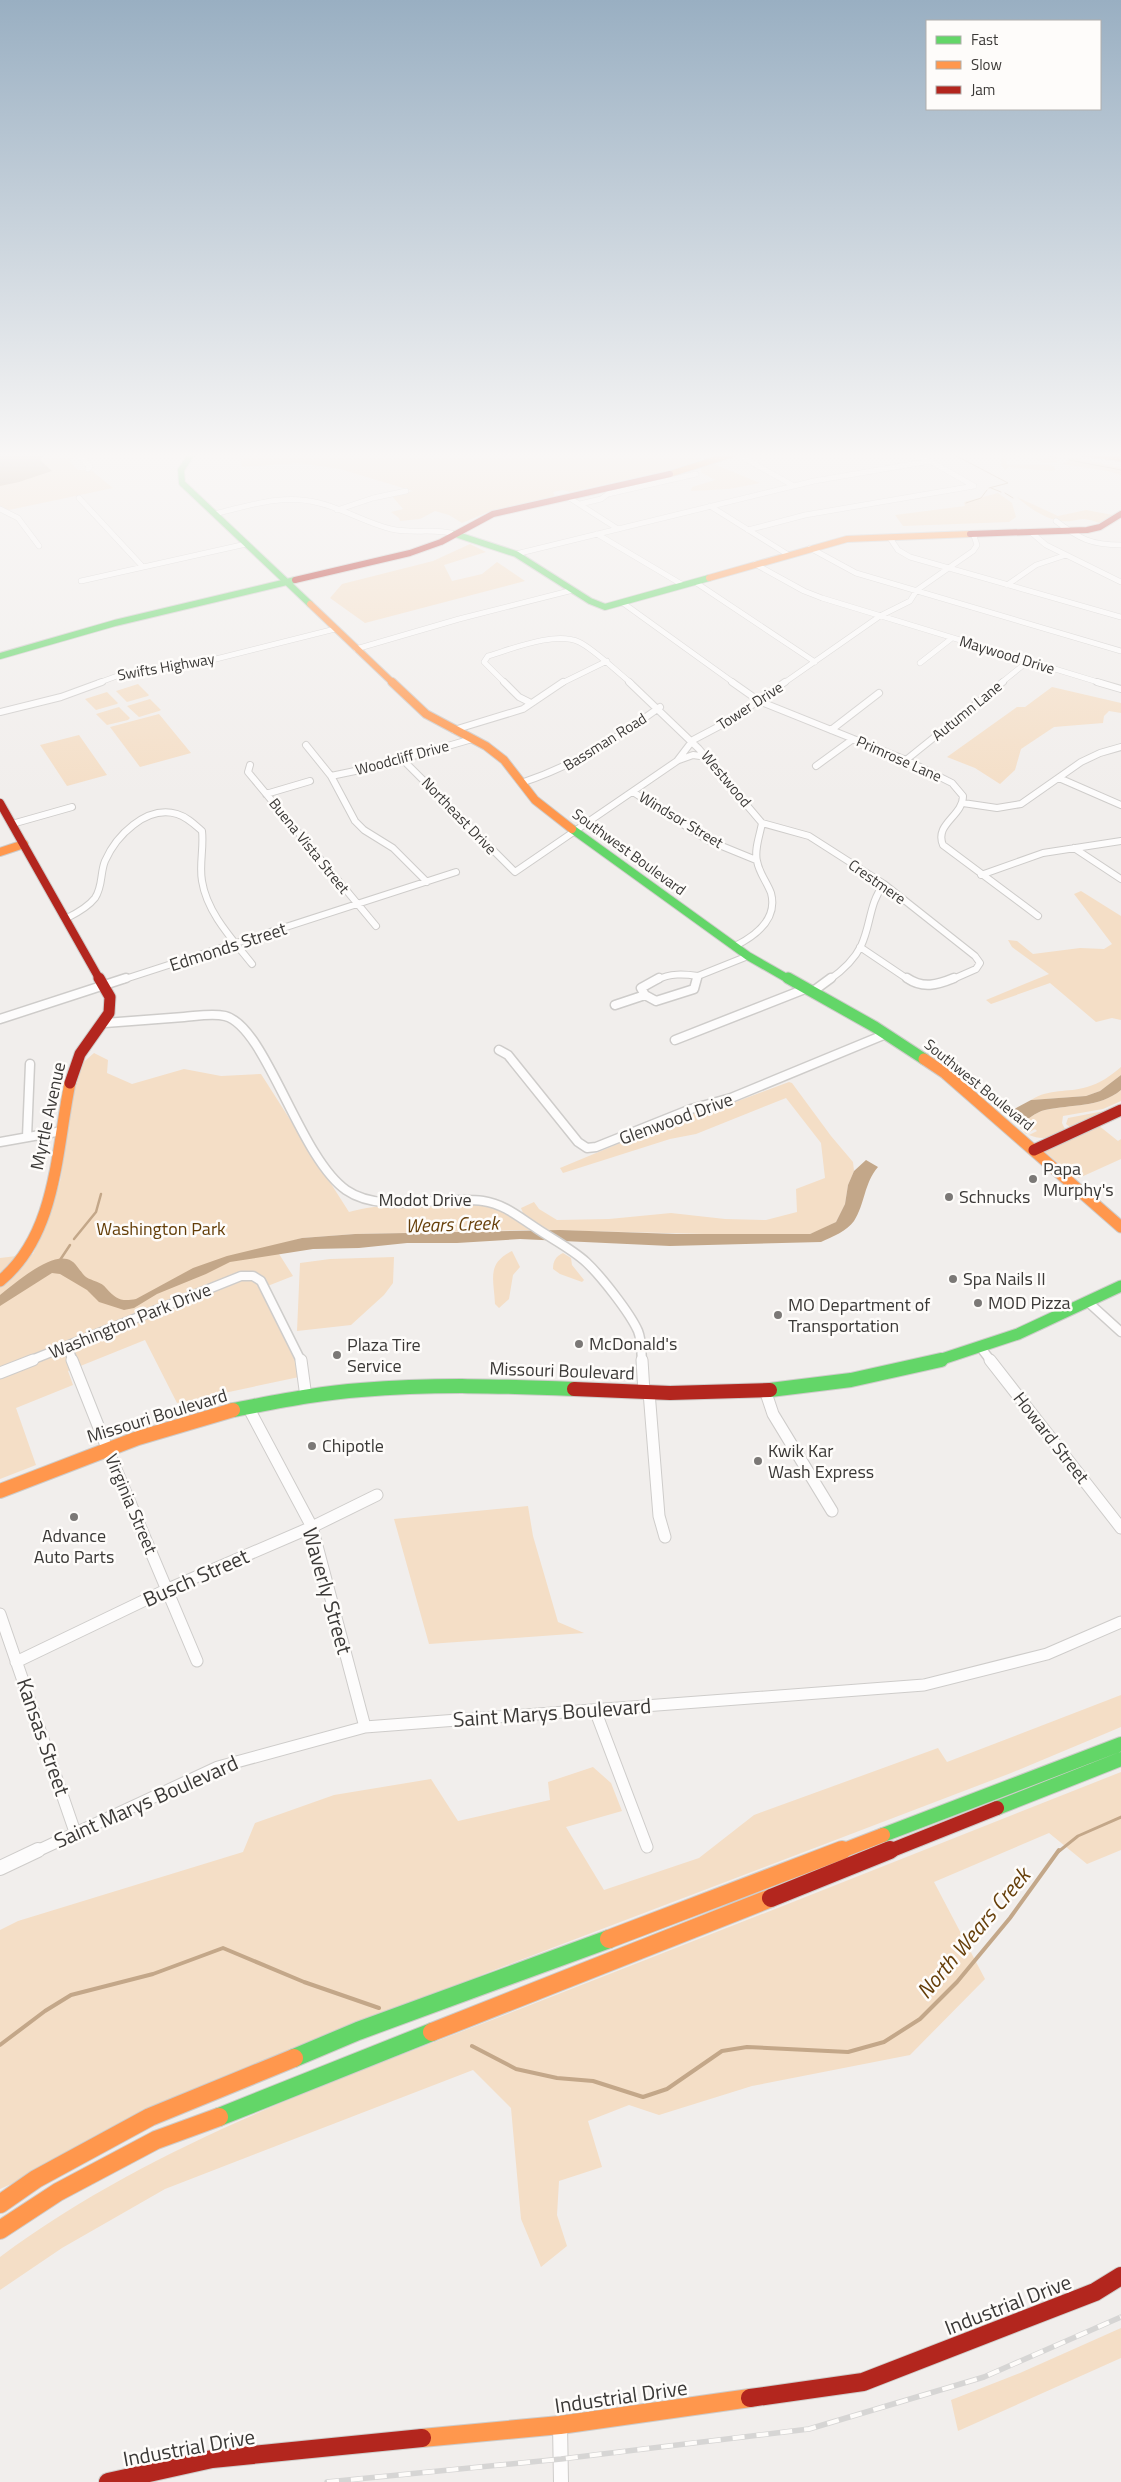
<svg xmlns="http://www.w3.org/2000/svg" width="1121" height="2482" font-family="'Titillium Web',sans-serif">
	<rect width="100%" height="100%" fill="#f1eeec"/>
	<path fill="#f4dec6" d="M0,452H73L77,456L69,461L78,470H91L113,488L9,510L0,507Z
		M264,452H682L703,459L670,470L570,492L563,490L553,492L555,496L488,512L462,523L449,515L435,511L420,519L400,521L399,518L391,512L403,509L392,496L413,491L340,469L298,463L242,467L240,456Z
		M1005,452L1041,459L1042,458L1013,452H1061L1056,460L1057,462L1044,463L1032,458L1006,456L1007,465C1020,466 1045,463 1054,466L1055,470L1052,471L1009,467L1005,470L1001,465V454Z
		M1072,457L1121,468V475L1108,471L1061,464L1067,462Z
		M711,463L760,483L729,489L691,491L692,487L715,480L701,472V466Z
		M998,493L1012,503L1016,517L1009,522L903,526L895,515L965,506L964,502Z
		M1017,497L1058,516L1086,510L1113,515L1099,523C1079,515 1078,523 1061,521C1047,520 1026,506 1017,497Z
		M470,544L486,552L444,565L452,581L482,574L497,562L525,581L365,623L330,598L342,584L433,561Z
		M138,684L149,695L148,696L127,702L116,691Z
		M1052,687L1121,703V713L1109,711L1104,716L1103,723L1054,727L1021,749L1015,770L1000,784L975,768L947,757L1017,707H1025Z
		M107,692L118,703L117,704L96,710L85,699Z
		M150,699L161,710L159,711L139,717L127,706Z
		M119,707L130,718L128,720L107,725L96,714Z
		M159,714L191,753L140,767L110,727Z
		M79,735L107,775L67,786L40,745Z
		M1081,891L1121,916V1020L1112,1018L1096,1022L1050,983L991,1004L986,1000L1049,974L1012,947L1008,940L1017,941L1033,954L1080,948L1104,949L1112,944L1074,894Z
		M94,1053L108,1060L107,1073L132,1084L184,1069L221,1076L261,1074L349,1212C380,1203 459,1198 490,1207C504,1211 517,1222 530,1230L355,1234L302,1238L274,1246L293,1276L260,1289L296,1359L299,1377L177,1403L145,1340L68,1371L73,1385L16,1408L36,1465L0,1479V1258L33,1254L48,1218L60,1182L78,1067Z
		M1121,1067V1075L1100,1091L1086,1096L1031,1100C1050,1088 1067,1093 1087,1087C1099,1084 1112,1075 1121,1067Z
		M789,1082L792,1083L831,1136L853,1162L854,1171L848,1185L845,1204L836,1222L820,1230L810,1234L744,1235L547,1230L523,1213L521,1208L534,1202L539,1209L557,1220L609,1219L671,1213L725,1219L766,1220L797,1212L796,1189L825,1178L821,1143L786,1098L696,1134L670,1139L563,1173L560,1168L690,1114L711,1111Z
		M1121,1090V1101L1103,1109L1063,1116L1062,1123L1066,1131C1053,1137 1043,1141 1029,1135L1037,1131L1035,1129L1026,1134L1018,1125C1027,1121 1035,1112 1045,1110C1072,1104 1099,1108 1121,1090Z
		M1121,1104V1105L1071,1128L1066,1124L1068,1118L1104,1111Z
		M1098,1125L1118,1141L1121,1139V1159L1079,1178L1066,1170L1043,1150Z
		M512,1251L520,1267L513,1275L509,1299L499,1308L495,1304C494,1279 486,1264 512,1251Z
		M563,1253L571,1258L572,1265L584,1280L582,1282L560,1274L553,1269C553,1261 556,1256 563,1253Z
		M394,1257L393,1283L384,1295L351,1325L297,1331L300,1263L330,1259Z
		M528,1506L533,1536L558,1622L584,1633L429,1644L394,1519Z
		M1121,1695V1727L1011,1773L484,1974L0,2189V1930L18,1921L243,1852L255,1823L334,1795L431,1779L458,1821L550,1800L548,1782L593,1767L611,1783L622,1811L566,1827L604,1890L699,1858L754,1815L938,1748L947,1762Z
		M1121,1772V1850L1087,1864L1049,1833L934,1882L985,1979L910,2055L752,2086L659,2115L629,2105L588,2121L602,2167L559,2181L557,2215L567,2246L541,2267L521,2219L511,2108L473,2070L165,2189L62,2248L0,2290V2257C156,2141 341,2079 520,2009C721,1931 921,1851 1121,1772Z
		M1121,2328V2358L958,2431L951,2400L1020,2373Z"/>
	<path fill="#c3a789" d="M0,452H46L40,460L52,471L19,482L0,486Z
		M1121,1075V1090C1099,1108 1072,1104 1045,1110C1035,1112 1027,1121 1018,1125L1005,1114L1031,1100L1086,1096L1100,1091Z
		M866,1160L878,1167C864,1183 865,1204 854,1221C847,1231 832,1237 821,1242L670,1246L520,1239L457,1243H407L359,1248L313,1249L230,1262L206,1274L157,1294L134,1308L124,1310L99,1302L87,1290L60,1274L52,1273L0,1306V1295C13,1285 48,1254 67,1259C76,1261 79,1271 86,1277C92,1281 102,1282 106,1288C116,1299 121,1302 136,1299L193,1268L227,1256L302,1238L355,1234L560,1230L676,1234H810L836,1222L845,1204L848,1185L854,1171Z"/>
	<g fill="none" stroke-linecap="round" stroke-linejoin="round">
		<path stroke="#c3a789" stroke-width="1" d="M949,452L1008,483L989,488
			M1028,452L1058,458
			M1069,460L1121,470
			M991,488L1001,492
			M1005,493L1013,498
			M966,503L981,498L987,490"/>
		<path stroke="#c3a789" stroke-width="2.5" d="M74,1239L96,1212L101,1194
			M60,1260L70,1245"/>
		<path stroke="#c3a789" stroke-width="3" d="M1058,1852L1078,1836L1121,1817"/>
		<path stroke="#c3a789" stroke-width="4" d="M0,2045L45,2011L71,1995L153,1974L223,1948L304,1982L379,2008
			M472,2046L516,2069L557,2078L593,2081L643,2097L667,2089L722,2051L747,2047L848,2052L884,2042L920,2019L957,1982L1010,1918L1059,1850"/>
		<g stroke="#ceccca" stroke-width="6">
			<path id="street-far4" d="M76,452L90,467L88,469
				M906,452L930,461L974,486
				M735,453L794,486
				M816,453L830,452
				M568,497L618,529
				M79,498L143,567
				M580,504L601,499L608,494L696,474
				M710,506L787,554
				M0,509L18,518L39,546
				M337,510L373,498L406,491
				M214,514C248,506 284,493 319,503C344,509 366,523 391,529C412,534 434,528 455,534
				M1056,521C1080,539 1091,545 1121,545
				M748,530L805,515L974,486
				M597,534L683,585
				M1033,534L1046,545L1121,582
				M890,538L898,550L910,557L1121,617
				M810,548L856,573L1121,651
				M516,554L814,481L930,461
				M755,564L804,591L822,598L1101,683
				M81,581L246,544
				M695,582L815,662
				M1007,585L1036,565L1066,555
				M623,603L734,683
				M356,649L459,619L573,590
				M920,663L952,638
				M98,683L128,672L200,663L335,629
				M505,683L484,662L488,656C512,649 555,631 579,642C594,649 617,672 631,683
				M562,683L607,661
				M784,683L880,616L910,601L917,590L973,551L977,545L974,536
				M1001,683L1027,662"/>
		</g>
		<g stroke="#ceccca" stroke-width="8">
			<path id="street-far3" d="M504,682L519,697L529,702
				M629,682L699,749L762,823C760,835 754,849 757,861C759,873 767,882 771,893C778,919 755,936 735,946
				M732,682L759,701L906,760L952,783L963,796C963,816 934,824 943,845L1038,916
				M1097,682L1121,689
				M0,712L61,697L102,682
				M454,730L523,709L563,682
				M831,730L879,693
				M306,745L331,776L355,821L364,830L393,848L427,882
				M403,760L515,872L677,761L693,740L729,721L785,682
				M679,760L693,755L707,757
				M906,760L1003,682
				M250,765L248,772L376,926
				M816,766L853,739
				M331,776L379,766L472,739
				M1059,778L1121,805
				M521,783C573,766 616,739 660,707
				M633,792L707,840L756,860
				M266,794L310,781
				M963,803L997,808L1021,804L1081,762L1100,753L1121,747
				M762,823L809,836L884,884L975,956L980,963L976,969L951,980
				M12,824L72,807
				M1074,848L1121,879
				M981,875L1043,853L1121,841
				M67,918C77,913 88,907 95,898C103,886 100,873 105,861C116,836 146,805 177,814C187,817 194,824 202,831C204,848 199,865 202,881C207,913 233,940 252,964
				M860,947L909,980
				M698,976L748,956
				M122,980L456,872
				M657,980C670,973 684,974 698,976L697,980
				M829,980C842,971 854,960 861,946C871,925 869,903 884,884"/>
		</g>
		<g stroke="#ceccca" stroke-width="11">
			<path id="street-far2" d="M659,978L641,988L645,995L656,1001L694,989L697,978
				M907,978C923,989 937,985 954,978
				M812,992L831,978
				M615,1005L645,995
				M0,1019L126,978
				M105,1023C131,1021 158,1019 184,1017C197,1016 212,1013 225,1016C266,1026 299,1157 346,1190C382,1215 441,1195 483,1201C504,1204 519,1217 536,1228C552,1239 572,1249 586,1262C601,1276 630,1313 638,1331C642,1341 641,1351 642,1361
				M675,1040L805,989
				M499,1050L508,1055L578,1142L587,1148L596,1147L691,1109L731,1098L886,1034
				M27,1137L30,1064
				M0,1142L62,1131
				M1088,1302L1121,1332
				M67,1346L73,1361
				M981,1348L991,1361
				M29,1361L241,1276H253L261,1281L301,1361"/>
		</g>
		<g stroke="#ceccca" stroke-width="13">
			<path id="street-far1" d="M72,1360L107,1448L197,1661
				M301,1360L306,1397
				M642,1360L644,1392
				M990,1360L1121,1528
				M0,1373L33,1360
				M765,1390L773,1414L832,1511
				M649,1392L659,1516L665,1537
				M248,1407L312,1527L365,1727
				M0,1614L75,1832
				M16,1662L168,1589L312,1527L377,1495
				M595,1710L647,1847
				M35,1852L218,1767L365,1727L924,1685L1047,1654L1121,1622"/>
		</g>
		<g stroke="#ceccca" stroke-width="16">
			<path id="street" d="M0,1868L38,1850
				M560,2425L561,2482"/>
		</g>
		<g stroke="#ceccca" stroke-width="8">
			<path id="fast-far4" d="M193,452L181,470L182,483L310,604
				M455,534L516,554L590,601L605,607L709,578
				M0,656L115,623L295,580"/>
		</g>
		<g stroke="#ceccca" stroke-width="10">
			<path id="fast-far3" d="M572,829L748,956L790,980"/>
		</g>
		<g stroke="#ceccca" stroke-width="13">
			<path id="fast-far2" d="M788,978L875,1027L924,1059
				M936,1361L1018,1334L1121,1286"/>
		</g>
		<g stroke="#ceccca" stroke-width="16">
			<path id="fast-far1" d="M770,1390L851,1380L941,1360
				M233,1410C276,1402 318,1393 361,1390C432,1384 503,1386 574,1389
				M997,1808L1121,1759
				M883,1835L1121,1744"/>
		</g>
		<g stroke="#ceccca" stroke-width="20">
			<path id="fast" d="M294,2058L358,2031L609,1939
				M219,2117L432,2032"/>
		</g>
		<g stroke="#ceccca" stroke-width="8">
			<path id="slow-far4" d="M1075,452L1121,458
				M670,474L739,452
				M709,578L847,539L970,534
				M310,604L393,683"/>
		</g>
		<g stroke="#ceccca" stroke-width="10">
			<path id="slow-far3" d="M392,682L426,714L486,746L504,760L535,800L572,829
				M0,852L24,844"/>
		</g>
		<g stroke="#ceccca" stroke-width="13">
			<path id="slow-far2" d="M924,1059L945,1073L1121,1227
				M0,1281C57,1234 56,1151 70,1083"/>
		</g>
		<g stroke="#ceccca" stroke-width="16">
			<path id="slow-far1" d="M0,1491L138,1438L233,1410
				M839,1852L883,1835"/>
		</g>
		<g stroke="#ceccca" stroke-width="20">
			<path id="slow" d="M609,1939L842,1850
				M432,2032L771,1898
				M0,2204L36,2179L150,2117L294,2058
				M0,2230L58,2192L156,2140L219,2117
				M422,2438L560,2425L750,2398"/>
		</g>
		<g stroke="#ceccca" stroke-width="8">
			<path id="jam-far4" d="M970,534L1087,530L1100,527L1121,514
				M295,580L410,553L441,542L493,514L670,474"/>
		</g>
		<g stroke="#ceccca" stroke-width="10">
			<path id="jam-far3" d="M0,803L100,980"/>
		</g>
		<g stroke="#ceccca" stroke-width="13">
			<path id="jam-far2" d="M70,1083L80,1054L109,1013L110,997L99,978
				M1034,1150L1121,1110"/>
		</g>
		<g stroke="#ceccca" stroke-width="16">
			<path id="jam-far1" d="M574,1389L670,1393L770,1390
				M887,1852L997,1808"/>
		</g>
		<g stroke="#ceccca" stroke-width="20">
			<path id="jam" d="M771,1898L890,1850
				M750,2398L863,2382L1095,2292L1121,2276
				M108,2482L212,2459L422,2438"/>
		</g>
		<use href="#street-far4" stroke="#fdfcfc" stroke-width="5"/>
		<use href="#street-far3" stroke="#fdfcfc" stroke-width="6"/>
		<use href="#street-far2" stroke="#fdfcfc" stroke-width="8"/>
		<use href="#street-far1" stroke="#fdfcfc" stroke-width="11"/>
		<use href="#street" stroke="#fdfcfc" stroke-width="14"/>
		<use href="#fast-far4" stroke="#63d668" stroke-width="6"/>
		<use href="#fast-far3" stroke="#63d668" stroke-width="8"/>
		<use href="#fast-far2" stroke="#63d668" stroke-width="11"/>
		<use href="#fast-far1" stroke="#63d668" stroke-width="14"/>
		<use href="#fast" stroke="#63d668" stroke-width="18"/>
		<use href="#slow-far4" stroke="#ff974d" stroke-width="6"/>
		<use href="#slow-far3" stroke="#ff974d" stroke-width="8"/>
		<use href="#slow-far2" stroke="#ff974d" stroke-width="11"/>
		<use href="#slow-far1" stroke="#ff974d" stroke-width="14"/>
		<use href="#slow" stroke="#ff974d" stroke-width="18"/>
		<use href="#jam-far4" stroke="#b3261e" stroke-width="6"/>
		<use href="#jam-far3" stroke="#b3261e" stroke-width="8"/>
		<use href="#jam-far2" stroke="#b3261e" stroke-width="11"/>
		<use href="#jam-far1" stroke="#b3261e" stroke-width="14"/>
		<use href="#jam" stroke="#b3261e" stroke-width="18"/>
		<g stroke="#d6d5d4" stroke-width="5.5">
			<path id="rail" d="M327,2482L561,2459L809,2429L984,2377L1121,2317"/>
		</g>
		<use href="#rail" stroke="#fefcfa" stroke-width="4" stroke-dasharray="12" stroke-linecap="butt"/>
	</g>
	<linearGradient id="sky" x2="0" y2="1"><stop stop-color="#99afc2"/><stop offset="0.57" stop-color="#f9f7f6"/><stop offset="1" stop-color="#f9f7f6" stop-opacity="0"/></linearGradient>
	<rect width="1121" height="799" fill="url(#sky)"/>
	<g fill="#7b7876" stroke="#fefcfa" stroke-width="2">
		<circle cx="1033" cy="1179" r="5"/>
		<circle cx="949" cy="1197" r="5"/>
		<circle cx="953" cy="1279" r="5"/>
		<circle cx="978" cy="1303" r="5"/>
		<circle cx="778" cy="1315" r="5"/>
		<circle cx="579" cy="1344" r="5"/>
		<circle cx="337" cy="1355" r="5"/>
		<circle cx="312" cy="1446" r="5"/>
		<circle cx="758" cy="1461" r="5"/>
		<circle cx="74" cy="1517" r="5"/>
	</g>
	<g text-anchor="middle" stroke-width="5" stroke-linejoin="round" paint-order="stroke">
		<g font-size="15" fill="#3b3937" stroke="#fefcfa">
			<text transform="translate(1007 655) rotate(17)" y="5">Maywood Drive</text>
			<text transform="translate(166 667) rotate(-10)" y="5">Swifts Highway</text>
			<text transform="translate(750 706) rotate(-33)" y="5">Tower Drive</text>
			<text transform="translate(967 711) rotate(-39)" y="5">Autumn Lane</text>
			<text transform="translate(605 742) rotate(-32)" y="5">Bassman Road</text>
			<text transform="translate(402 758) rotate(-15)" y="5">Woodcliff Drive</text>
			<text transform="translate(899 759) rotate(24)" y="5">Primrose Lane</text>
			<text transform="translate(726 779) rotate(50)" y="5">Westwood</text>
			<text transform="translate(459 816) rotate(46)" y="5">Northeast Drive</text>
			<text transform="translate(681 820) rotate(31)" y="5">Windsor Street</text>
			<text transform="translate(309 846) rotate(51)" y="5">Buena Vista Street</text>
			<text transform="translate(629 852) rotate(36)" y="5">Southwest Boulevard</text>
			<text transform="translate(877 882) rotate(35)" y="5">Crestmere</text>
			<text transform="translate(979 1085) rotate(39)" y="5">Southwest Boulevard</text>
		</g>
		<g font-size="18" fill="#3b3937" stroke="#fefcfa">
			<text transform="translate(228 947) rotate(-18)" y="6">Edmonds Street</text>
			<text transform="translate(48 1116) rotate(-78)" y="6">Myrtle Avenue</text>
			<text transform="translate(676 1119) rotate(-20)" y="6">Glenwood Drive</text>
			<text x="425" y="1206">Modot Drive</text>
			<text transform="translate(130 1321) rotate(-22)" y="6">Washington Park Drive</text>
			<text transform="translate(562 1371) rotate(2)" y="6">Missouri Boulevard</text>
			<text transform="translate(157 1416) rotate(-17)" y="6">Missouri Boulevard</text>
			<text transform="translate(1051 1438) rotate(52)" y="6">Howard Street</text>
			<text transform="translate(131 1504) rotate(67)" y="6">Virginia Street</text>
		</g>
		<g font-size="18" fill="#3b3937" stroke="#fefcfa" text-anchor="start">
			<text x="1043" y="1175">Papa<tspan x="1043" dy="21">Murphy's</tspan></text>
			<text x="959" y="1203">Schnucks</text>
			<text x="963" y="1285">Spa Nails II</text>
			<text x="988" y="1309">MOD Pizza</text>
			<text x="788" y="1311">MO Department of<tspan x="788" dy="21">Transportation</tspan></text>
			<text x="589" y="1350">McDonald's</text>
			<text x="347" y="1351">Plaza Tire<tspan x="347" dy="21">Service</tspan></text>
			<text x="322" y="1452">Chipotle</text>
			<text x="768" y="1457">Kwik Kar<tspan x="768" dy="21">Wash Express</tspan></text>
			<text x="74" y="1542" text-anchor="middle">Advance<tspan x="74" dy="21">Auto Parts</tspan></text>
		</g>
		<g font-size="18" fill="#643e08" stroke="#fefcfa">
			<text x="161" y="1235">Washington Park</text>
		</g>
		<g font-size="19" font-style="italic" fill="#663f0a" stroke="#fefcfa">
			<text transform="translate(452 1224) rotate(-2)" y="7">Wears Creek</text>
		</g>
		<g font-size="21" fill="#3b3937" stroke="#fefcfa">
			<text transform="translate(196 1578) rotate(-24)" y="7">Busch Street</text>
			<text transform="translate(327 1591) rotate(74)" y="7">Waverly Street</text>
			<text transform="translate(552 1713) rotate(-4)" y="7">Saint Marys Boulevard</text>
			<text transform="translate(43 1737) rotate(71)" y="7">Kansas Street</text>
			<text transform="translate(146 1802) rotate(-24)" y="7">Saint Marys Boulevard</text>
			<text transform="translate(1008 2305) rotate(-21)" y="7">Industrial Drive</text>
			<text transform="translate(621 2397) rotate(-8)" y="7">Industrial Drive</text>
			<text transform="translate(189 2448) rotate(-10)" y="7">Industrial Drive</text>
		</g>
		<g font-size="22" font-style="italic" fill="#663f0a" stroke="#fefcfa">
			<text transform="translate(973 1933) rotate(-50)" y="8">North Wears Creek</text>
		</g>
	</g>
	<rect x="926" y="20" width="175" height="90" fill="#fefcfa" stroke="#b0aeac"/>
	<rect x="936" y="36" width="25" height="8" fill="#63d668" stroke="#b0aeac"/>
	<text x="971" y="45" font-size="15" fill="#3b3937">Fast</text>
	<rect x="936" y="61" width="25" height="8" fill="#ff974d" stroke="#b0aeac"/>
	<text x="971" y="70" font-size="15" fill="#3b3937">Slow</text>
	<rect x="936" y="86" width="25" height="8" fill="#b3261e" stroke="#b0aeac"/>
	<text x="971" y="95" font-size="15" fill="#3b3937">Jam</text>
</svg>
